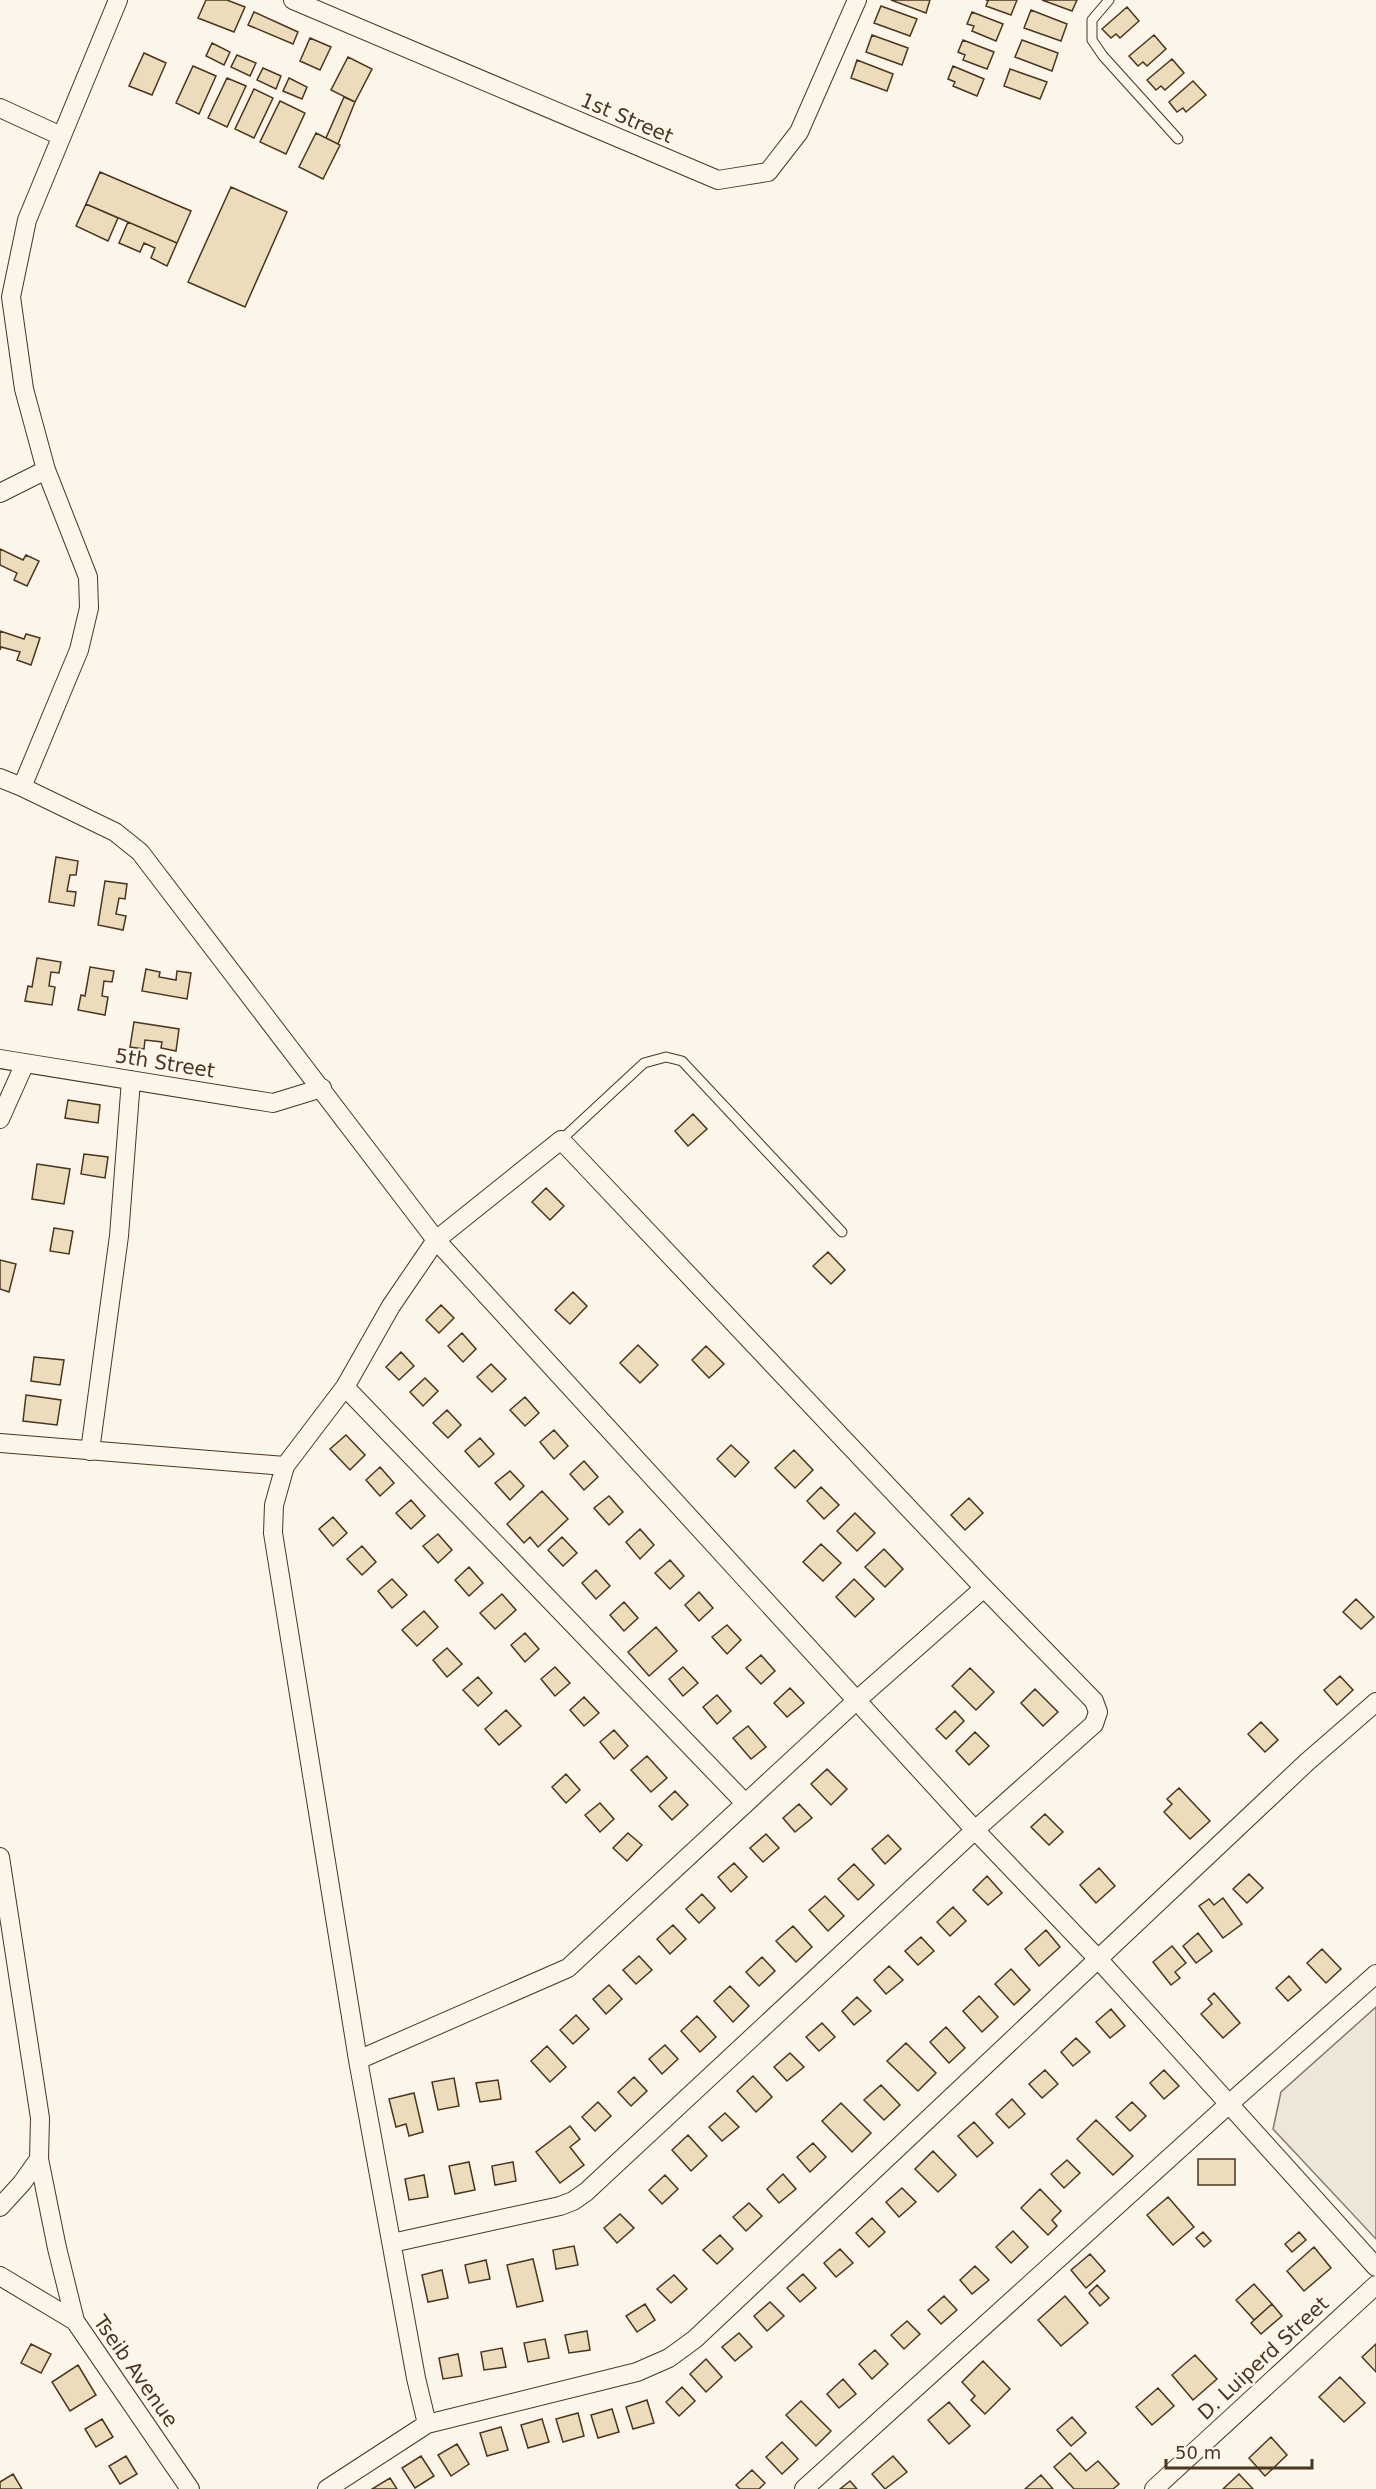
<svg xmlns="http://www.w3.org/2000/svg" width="1376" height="2489" font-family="'DejaVu Sans',sans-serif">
	<rect width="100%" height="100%" fill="#fbf6e9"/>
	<path fill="#ede6d9" stroke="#887966" stroke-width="1.5" d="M1376,2007V2239L1273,2129L1281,2092Z"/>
	<path fill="#ecdcbc" stroke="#4a3520" stroke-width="1.5" d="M206,0H227L245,7L234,32L198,18Z
		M891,0H930L926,13Z
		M986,0H1017L1011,15L986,6L988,1Z
		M1042,0H1077L1072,11Z
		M881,6L917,19L910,36L874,23Z
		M1127,7L1139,21L1120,38L1116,34L1111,38L1102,29Z
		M1031,10L1067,24L1061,41L1024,28Z
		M254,12L298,32L293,44L248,25Z
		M972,12L1003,24L996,41L972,31L974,26L967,24Z
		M872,35L908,48L902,65L866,52Z
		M1154,35L1166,49L1147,66L1143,62L1138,66L1129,56Z
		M310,38L331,47L320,70L300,61Z
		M963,40L994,52L987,69L963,60L965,55L958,52Z
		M1022,40L1058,53L1052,71L1015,57Z
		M212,43L230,52L224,65L206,56Z
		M144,53L166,63L152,95L129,86Z
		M237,55L256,63L250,76L231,67Z
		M348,57L372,69L355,102L331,90Z
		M1172,59L1184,73L1165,90L1161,86L1156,90L1147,80Z
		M857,60L893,74L887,91L851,78Z
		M193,66L216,76L199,114L176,103Z
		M953,66L984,79L977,96L953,86L955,82L948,79Z
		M263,68L281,76L276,89L257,80Z
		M1010,69L1047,82L1040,99L1004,86Z
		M227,78L246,86L227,127L208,118Z
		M289,78L307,87L302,99L283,91Z
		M1193,81L1206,95L1186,112L1183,108L1177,112L1169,102Z
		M254,89L273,98L254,138L235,129Z
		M344,97L355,102L338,144L326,138Z
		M280,101L305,113L286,154L260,142Z
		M316,133L340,145L323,179L299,167Z
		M100,172L191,211L177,243L86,204Z
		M231,187L287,212L245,307L188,282Z
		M86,204L118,218L108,241L76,226Z
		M128,222L177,243L167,266L151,258L155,248L144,243L140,252L119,243Z
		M0,549L23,560L26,555L39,561L27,586L14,580L17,573L0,565Z
		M0,631L24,639L26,634L40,638L31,665L17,660L20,652L1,647L0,650Z
		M56,857L78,861L76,875H70L67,891L76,892L74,906L49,902Z
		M105,881L127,884L125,899L119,898L116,914L126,916L123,930L98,925Z
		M37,958L61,962L59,973L51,972L49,986L55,987L52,1005L25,1001L28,986L32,987Z
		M90,967L114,971L112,982L104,981L102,996L108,997L105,1015L78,1010L81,995L85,996Z
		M146,969L160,972L159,977L176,980L177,971L191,973L187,999L142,991Z
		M134,1022L179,1029L176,1051L161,1048L162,1042L145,1040L144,1049L130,1047Z
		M68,1100L100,1105L98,1123L65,1118Z
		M693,1114L707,1129L688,1146L675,1131Z
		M84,1154L108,1157L105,1178L81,1174Z
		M37,1164L70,1169L64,1204L32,1199Z
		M546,1188L564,1206L550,1220L532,1202Z
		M54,1228L73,1231L69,1254L50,1251Z
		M828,1252L845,1270L831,1284L813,1266Z
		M0,1260L16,1264L9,1292L0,1289Z
		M573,1292L587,1306L570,1324L555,1310Z
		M441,1305L454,1318L439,1333L426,1320Z
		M462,1333L476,1349L463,1362L448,1346Z
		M638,1345L658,1365L640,1383L620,1363Z
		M706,1346L724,1364L709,1378L692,1360Z
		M401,1352L414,1366L399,1380L386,1367Z
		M34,1357L64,1360L60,1385L31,1381Z
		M491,1364L506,1379L492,1392L477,1377Z
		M425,1378L438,1391L423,1406L410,1392Z
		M26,1395L61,1400L57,1425L23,1421Z
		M525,1397L539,1413L525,1426L510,1410Z
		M447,1410L461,1425L448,1438L433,1423Z
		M554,1430L568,1446L554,1459L540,1442Z
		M346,1435L365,1455L350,1470L330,1449Z
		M480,1438L494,1454L479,1467L465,1451Z
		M731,1445L749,1462L735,1477L717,1459Z
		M794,1450L813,1470L795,1488L775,1468Z
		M584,1461L598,1477L584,1490L570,1474Z
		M380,1467L394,1483L380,1496L366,1480Z
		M510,1471L524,1486L510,1500L495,1483Z
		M821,1487L839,1505L824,1519L807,1501Z
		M542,1491L568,1519L538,1547L530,1537L524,1543L507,1524Z
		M609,1496L623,1512L609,1525L594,1508Z
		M969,1498L983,1513L965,1530L951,1515Z
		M411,1500L425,1516L411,1529L396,1513Z
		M855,1513L875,1533L857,1551L837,1531Z
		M333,1517L347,1533L333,1546L319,1529Z
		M640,1529L654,1545L640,1559L626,1542Z
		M438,1534L452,1550L438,1563L423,1546Z
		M562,1537L577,1553L563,1566L548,1550Z
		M821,1544L841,1563L823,1581L803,1562Z
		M362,1546L376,1562L362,1575L347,1559Z
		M884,1549L903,1569L885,1587L865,1567Z
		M670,1560L684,1576L670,1589L655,1573Z
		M469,1567L483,1583L469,1596L455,1580Z
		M596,1570L610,1586L596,1599L582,1583Z
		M392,1579L407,1595L392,1608L378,1591Z
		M854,1579L874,1599L855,1617L836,1597Z
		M699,1592L713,1608L699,1621L685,1605Z
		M502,1594L516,1610L495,1629L480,1613Z
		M1356,1599L1374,1617L1361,1629L1343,1612Z
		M624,1602L638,1618L624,1631L610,1615Z
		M424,1611L438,1627L417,1646L402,1630Z
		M727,1625L741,1640L727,1654L712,1637Z
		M656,1627L677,1651L649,1676L628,1652Z
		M525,1633L539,1649L525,1662L511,1645Z
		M447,1648L462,1664L447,1677L433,1660Z
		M761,1655L775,1671L761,1684L746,1668Z
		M555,1667L570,1683L555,1696L541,1679Z
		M683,1667L698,1683L683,1696L669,1679Z
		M970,1668L994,1692L976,1710L952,1686Z
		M1340,1676L1353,1690L1337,1705L1324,1690Z
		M478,1677L492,1693L478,1706L463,1690Z
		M790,1688L804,1703L787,1717L774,1703Z
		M1035,1689L1058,1712L1043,1726L1021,1703Z
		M717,1695L731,1711L717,1724L703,1707Z
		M584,1697L599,1713L584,1726L570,1710Z
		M506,1710L521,1726L499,1745L485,1729Z
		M955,1711L964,1721L946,1739L936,1729Z
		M1261,1722L1278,1740L1265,1752L1248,1734Z
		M748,1726L766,1747L751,1759L733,1738Z
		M614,1730L628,1746L614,1759L600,1742Z
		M975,1732L989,1746L969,1765L956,1751Z
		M647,1756L667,1778L651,1792L631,1770Z
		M827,1769L847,1789L831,1805L811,1784Z
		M566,1774L580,1790L566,1803L552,1787Z
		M1179,1788L1210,1821L1190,1839L1164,1812L1172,1804L1167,1799Z
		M675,1791L688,1805L672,1820L659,1806Z
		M600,1803L614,1819L600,1832L585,1815Z
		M799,1804L812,1818L795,1832L783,1818Z
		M1045,1814L1063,1832L1049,1845L1031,1827Z
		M628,1833L642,1845L627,1861L613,1848Z
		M766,1834L779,1848L763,1862L750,1848Z
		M888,1835L901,1849L885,1864L872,1849Z
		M734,1863L747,1877L731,1892L718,1877Z
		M854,1864L874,1885L858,1900L838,1879Z
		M1099,1868L1115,1886L1096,1903L1080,1885Z
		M1249,1874L1263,1888L1247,1903L1233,1889Z
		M987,1876L1002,1893L988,1905L973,1890Z
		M702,1894L715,1908L699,1923L686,1909Z
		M825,1896L844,1916L828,1931L809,1910Z
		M1223,1898L1242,1924L1223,1938L1199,1906L1209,1899L1214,1905Z
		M953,1907L966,1921L950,1936L937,1922Z
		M673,1925L686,1939L670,1954L657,1939Z
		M793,1926L812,1947L796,1962L776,1941Z
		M1046,1930L1060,1947L1039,1966L1025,1949Z
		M1198,1933L1212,1951L1196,1963L1183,1946Z
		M921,1937L934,1951L918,1965L905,1951Z
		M1172,1946L1186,1963L1175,1972L1180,1978L1171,1985L1153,1962Z
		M1322,1949L1341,1969L1326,1983L1307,1963Z
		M639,1956L652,1970L636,1984L623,1970Z
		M762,1957L775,1971L759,1986L746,1972Z
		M889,1966L903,1980L886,1994L874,1980Z
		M1011,1969L1030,1990L1014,2005L995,1984Z
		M1289,1976L1301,1990L1288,2001L1276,1988Z
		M609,1985L622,1999L606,2014L593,1999Z
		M730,1986L749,2006L733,2022L714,2001Z
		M1214,1993L1240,2023L1223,2038L1201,2014L1212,2004L1208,1999Z
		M979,1996L998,2017L982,2032L963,2011Z
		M857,1997L871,2011L854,2025L842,2011Z
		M1111,2009L1125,2026L1110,2038L1096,2022Z
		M576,2015L589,2029L573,2044L560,2030Z
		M697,2016L716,2037L700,2052L681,2031Z
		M822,2023L835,2037L819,2051L806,2037Z
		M946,2027L965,2048L949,2063L930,2042Z
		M1076,2038L1090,2052L1073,2066L1061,2052Z
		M906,2043L936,2073L918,2091L887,2061Z
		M665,2045L678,2059L662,2074L649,2059Z
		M547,2046L566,2067L550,2082L531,2061Z
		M790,2053L804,2067L787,2081L774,2067Z
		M1045,2070L1058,2084L1042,2098L1029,2084Z
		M1164,2070L1179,2086L1164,2099L1150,2083Z
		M753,2076L772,2097L756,2112L737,2091Z
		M634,2077L647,2091L631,2106L618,2092Z
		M454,2078L459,2106L438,2110L432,2082Z
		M498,2080L501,2099L480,2102L476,2083Z
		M881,2085L900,2105L884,2120L864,2100Z
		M414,2093L423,2132L409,2136L406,2124L396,2127L389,2099Z
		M1012,2099L1025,2114L1009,2128L996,2114Z
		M598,2102L611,2116L595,2131L582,2117Z
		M1132,2102L1146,2116L1130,2131L1116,2117Z
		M841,2103L871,2133L852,2152L822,2121Z
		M725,2113L739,2127L722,2141L709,2127Z
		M1096,2120L1133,2156L1113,2175L1077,2139Z
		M974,2122L993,2143L977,2157L958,2136Z
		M570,2126L580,2139L570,2147L584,2165L560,2183L536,2152Z
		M688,2135L707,2156L691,2171L672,2150Z
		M813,2143L826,2157L810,2172L797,2157Z
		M933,2151L956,2175L938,2192L915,2169Z
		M1198,2159H1235V2185H1198Z
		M1067,2160L1080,2173L1064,2188L1051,2174Z
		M469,2162L475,2190L455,2194L449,2166Z
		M513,2162L516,2181L495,2185L492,2166Z
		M783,2174L796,2189L779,2203L767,2189Z
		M424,2175L428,2197L409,2200L405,2179Z
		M665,2175L678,2189L662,2204L649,2190Z
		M902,2188L916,2202L899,2217L886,2202Z
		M1040,2189L1061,2211L1052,2220L1057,2226L1048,2235L1021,2208Z
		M1168,2197L1194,2227L1173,2245L1147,2215Z
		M749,2203L762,2216L746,2231L733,2217Z
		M620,2214L634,2228L617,2243L604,2228Z
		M872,2218L885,2232L869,2247L856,2233Z
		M1013,2231L1028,2247L1011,2263L996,2247Z
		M1203,2232L1211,2241L1204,2247L1196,2238Z
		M1299,2232L1306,2240L1292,2252L1285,2244Z
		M720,2235L733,2249L717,2264L703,2250Z
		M574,2246L578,2265L556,2269L553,2250Z
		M1314,2247L1331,2268L1304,2291L1287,2271Z
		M840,2249L853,2263L836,2277L824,2263Z
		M1090,2254L1105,2271L1086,2288L1071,2270Z
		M533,2259L543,2301L517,2307L507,2265Z
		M486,2260L490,2279L469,2283L465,2265Z
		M975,2266L989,2280L972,2294L960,2280Z
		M442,2270L448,2298L428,2302L422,2275Z
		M803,2274L816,2288L800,2302L787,2288Z
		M674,2275L687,2289L671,2303L657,2289Z
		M1254,2284L1272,2304L1254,2320L1236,2300Z
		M1097,2285L1109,2298L1100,2306L1089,2293Z
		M944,2296L957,2310L941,2324L928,2310Z
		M1065,2296L1088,2323L1061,2346L1038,2320Z
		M770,2302L784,2316L767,2331L754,2316Z
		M645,2304L655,2320L637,2332L626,2316Z
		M1272,2304L1282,2316L1261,2334L1251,2323Z
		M907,2321L920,2334L904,2349L891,2335Z
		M587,2331L590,2350L569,2353L565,2335Z
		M739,2333L752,2347L735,2361L722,2347Z
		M545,2339L549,2358L528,2362L524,2343Z
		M31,2344L51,2354L41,2373L21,2363Z
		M1376,2344V2372L1362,2357Z
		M502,2348L506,2367L484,2370L481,2352Z
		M875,2350L888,2364L872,2379L859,2364Z
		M458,2354L462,2376L443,2379L439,2358Z
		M1195,2355L1217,2379L1193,2400L1172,2375Z
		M706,2359L722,2377L706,2392L690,2374Z
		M983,2361L1010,2389L985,2414L971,2400L975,2396L962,2382Z
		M78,2365L96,2395L70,2411L52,2382Z
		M1340,2377L1365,2403L1344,2422L1319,2397Z
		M843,2379L856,2394L839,2408L827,2394Z
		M682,2387L695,2401L679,2416L666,2402Z
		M1158,2388L1174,2406L1152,2425L1136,2407Z
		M647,2400L654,2423L633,2429L626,2407Z
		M801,2401L831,2431L816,2446L786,2415Z
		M949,2402L970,2426L949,2444L928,2420Z
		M612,2409L619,2432L598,2438L591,2415Z
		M578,2413L584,2436L563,2442L556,2419Z
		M1072,2417L1086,2433L1071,2446L1057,2430Z
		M102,2419L113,2437L96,2447L85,2429Z
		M542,2419L549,2442L528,2448L521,2425Z
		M501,2427L508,2450L487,2456L480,2433Z
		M1271,2437L1287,2455L1265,2476L1249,2458Z
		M782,2442L798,2459L782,2474L766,2457Z
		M457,2444L469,2464L451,2476L438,2455Z
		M1070,2453L1086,2471L1098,2461L1119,2484L1113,2489H1074L1054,2467Z
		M126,2456L137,2474L120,2484L109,2466Z
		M421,2456L434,2476L415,2488L402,2468Z
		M893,2456L907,2472L885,2489L872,2474Z
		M752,2470L765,2483L759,2489H740L736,2485Z
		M13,2474L22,2489H0V2482Z
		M1239,2474L1253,2489H1223Z
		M1041,2475L1053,2489H1025Z
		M390,2478L397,2489H372Z
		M850,2481L857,2489H840Z"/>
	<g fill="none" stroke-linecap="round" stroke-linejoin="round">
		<g stroke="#4a3520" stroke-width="11">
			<path id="service" d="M1109,0L1092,20V40L1103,56L1178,139
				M561,1140L644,1063L666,1057L682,1061L842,1232"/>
		</g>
		<g stroke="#4a3520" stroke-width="20">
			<path id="minor" d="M118,0L27,220L11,297L24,389L46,470L88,577L89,608L79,650L22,787L115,832L140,852L436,1240L975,1830L1099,1960L1376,2267
				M293,0L718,180L768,172L799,132L857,0
				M0,108L61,136
				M0,493L46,470
				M0,778L22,787
				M0,1059L273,1103L322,1088
				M0,1119L25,1063
				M345,1387L745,1803
				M0,1443L285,1466
				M90,1451L119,1236L131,1080
				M0,1857L40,2118L39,2159L57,2248L75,2321
				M358,2060L568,1968L857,1700L984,1588
				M0,2207L22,2183L39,2159
				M392,2243L560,2206L573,2201L586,2192L975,1830L1094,1724L1098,1712L1094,1701L984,1588L561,1140L436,1240L391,1306L345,1387L285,1466L274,1505L273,1533L358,2060L416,2378L427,2424
				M0,2276L75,2321L190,2489
				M327,2489L427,2424L637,2372L669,2358L695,2339L1307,1762L1376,1702
				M804,2489L1229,2104L1376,1974
				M1154,2489L1376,2285"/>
		</g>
		<use href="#service" stroke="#fbf6e9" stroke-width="9"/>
		<use href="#minor" stroke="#fbf6e9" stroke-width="18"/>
	</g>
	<g text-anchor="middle" stroke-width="4.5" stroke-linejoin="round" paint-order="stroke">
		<g font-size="20" fill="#4a3520" stroke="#fbf6e9">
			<text transform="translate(627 118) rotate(23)" y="7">1st Street</text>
			<text transform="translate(165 1063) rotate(9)" y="7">5th Street</text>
			<text transform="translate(1263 2358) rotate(-43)" y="7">D. Luiperd Street</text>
			<text transform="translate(136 2371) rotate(55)" y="7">Tseib Avenue</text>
		</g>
	</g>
	<path d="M1166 2459v9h146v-9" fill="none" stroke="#4a3520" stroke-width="3"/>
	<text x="1175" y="2459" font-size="18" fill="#4a3520" stroke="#fbf6e9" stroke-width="4.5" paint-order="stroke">50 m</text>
</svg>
